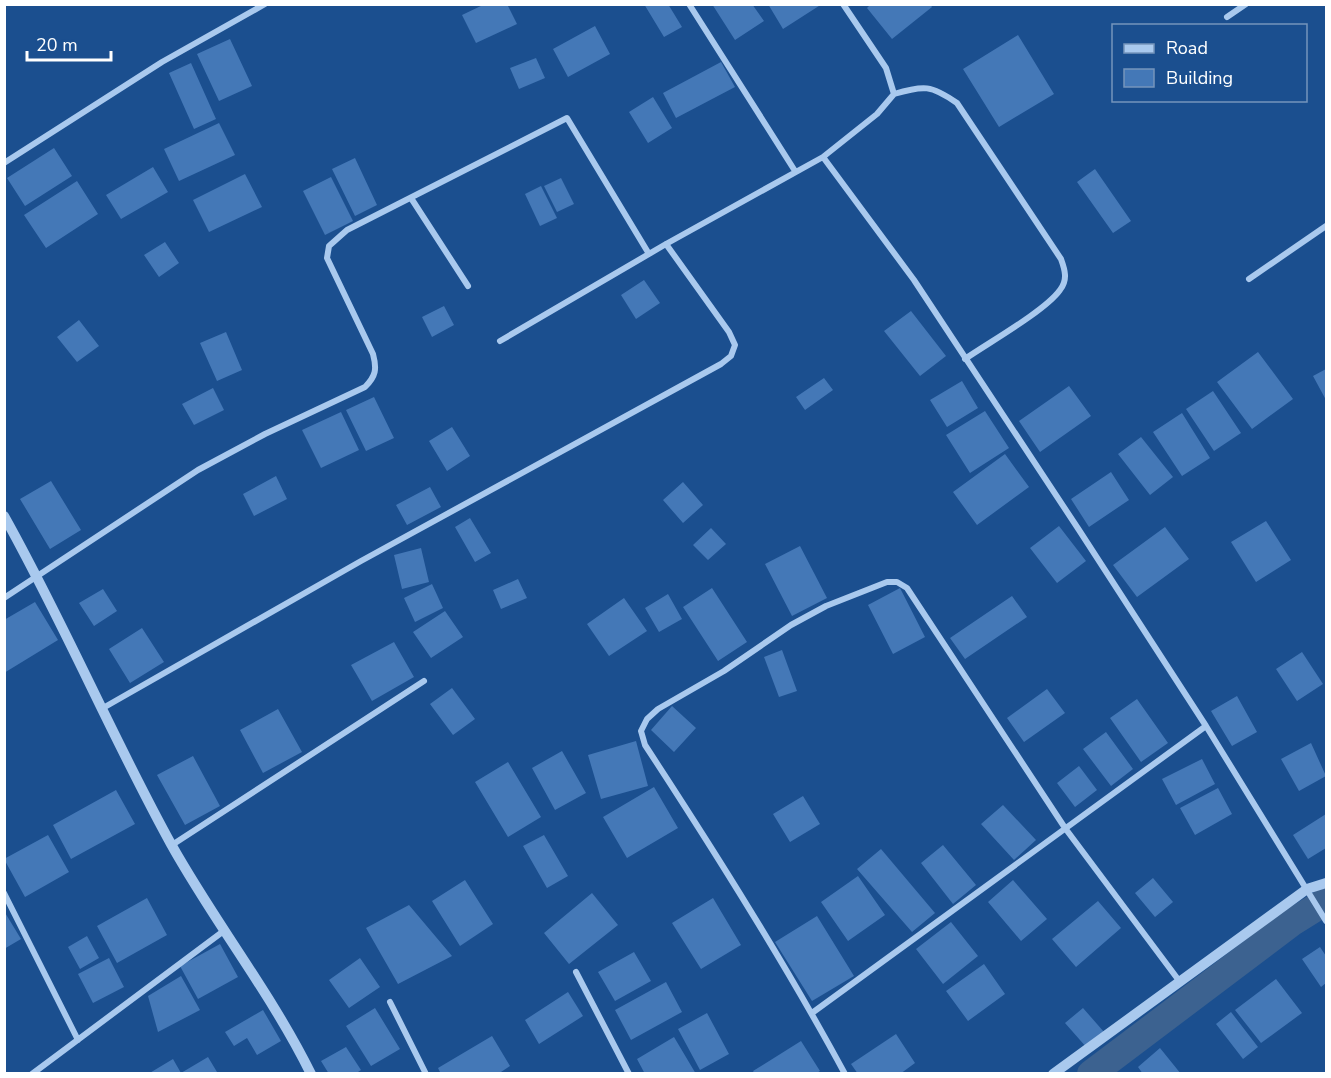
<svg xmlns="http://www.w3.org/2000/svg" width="1331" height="1078" font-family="'Nunito Sans',sans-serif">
	<rect width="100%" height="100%" fill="#1b4f8f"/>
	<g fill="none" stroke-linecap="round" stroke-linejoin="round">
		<path stroke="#3c6290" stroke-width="28" d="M1091,1074L1291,923L1326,901"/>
	</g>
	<path fill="#4478b7" d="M485,4H507L517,24L476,43L462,15Z
		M644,4H668L682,27L664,37Z
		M712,4H752L764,21L735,40Z
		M768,4H822L783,29Z
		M871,4H930L932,7L892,39L867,8Z
		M595,26L610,54L568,77L553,49Z
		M1018,35L1054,94L999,127L963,69Z
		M230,39L252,86L219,101L197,54Z
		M536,58L545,78L519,89L510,68Z
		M721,62L735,87L676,118L663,93Z
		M191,63L216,119L194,129L169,73Z
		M653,97L672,128L648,143L629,112Z
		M219,123L235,155L179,181L164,149Z
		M54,148L72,176L25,206L7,178Z
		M355,158L377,205L355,216L332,169Z
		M153,167L168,192L121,219L106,195Z
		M1095,169L1131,221L1113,233L1077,182Z
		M245,174L262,207L209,232L193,200Z
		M331,177L353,221L325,235L303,191Z
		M561,178L574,204L557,212L544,186Z
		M77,181L98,214L46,248L24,215Z
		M541,186L557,218L540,226L525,194Z
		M165,242L179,263L159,277L144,255Z
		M644,280L660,303L636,319L621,295Z
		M444,306L454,325L432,337L422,317Z
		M911,311L946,356L920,376L884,331Z
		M79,320L99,346L77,362L57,337Z
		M226,332L242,370L217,381L200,343Z
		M1258,352L1293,399L1252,429L1217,382Z
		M1326,369V400L1313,376Z
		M824,378L833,390L805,410L796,397Z
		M962,381L978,408L947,427L930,400Z
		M1069,386L1091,416L1040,452L1019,421Z
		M213,388L224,410L194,425L182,404Z
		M1213,391L1241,433L1214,451L1186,409Z
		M374,397L394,438L366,451L346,410Z
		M985,411L1009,448L970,473L946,435Z
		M341,412L359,450L321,468L302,430Z
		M1182,413L1210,458L1182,476L1153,432Z
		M452,427L470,456L447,471L429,441Z
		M1141,437L1173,477L1150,495L1118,454Z
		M1005,454L1029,487L977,525L953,492Z
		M1111,472L1129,500L1089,527L1071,499Z
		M276,476L287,499L254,516L243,494Z
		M51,481L81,530L50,549L20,499Z
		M683,482L703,505L683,523L663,500Z
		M430,487L441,507L407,525L396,505Z
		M470,518L491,553L475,562L455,527Z
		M1266,521L1291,560L1256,582L1231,542Z
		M1059,526L1086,561L1057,583L1030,548Z
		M1165,527L1189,559L1137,597L1113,565Z
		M711,528L726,544L708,560L693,545Z
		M800,546L827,598L792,616L765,564Z
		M421,548L429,582L402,589L394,555Z
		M518,579L527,598L501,609L493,590Z
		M432,584L443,608L415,622L404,598Z
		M712,588L747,642L718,661L683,607Z
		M900,588L925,637L893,654L868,605Z
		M103,589L117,611L94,626L79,603Z
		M668,594L682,619L659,632L645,608Z
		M1012,596L1027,617L965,659L950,638Z
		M624,598L647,631L609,656L587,624Z
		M35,602L58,640L4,673V620Z
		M445,611L463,637L431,658L413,632Z
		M142,628L164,662L130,683L109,649Z
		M394,642L414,677L372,701L351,665Z
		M782,650L797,691L779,697L764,657Z
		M1302,652L1323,684L1297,701L1276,669Z
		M452,688L475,719L453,735L430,704Z
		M1047,689L1065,713L1024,742L1007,718Z
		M1237,696L1257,732L1232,746L1211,711Z
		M1137,699L1168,743L1141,762L1110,718Z
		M672,706L696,728L674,752L651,730Z
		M278,709L302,752L263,773L240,730Z
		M1106,732L1133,769L1111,786L1083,749Z
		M636,741L648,786L601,799L588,755Z
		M1311,743L1326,776L1299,791L1281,759Z
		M562,751L586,793L555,810L532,768Z
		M193,756L220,806L185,825L157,775Z
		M1202,759L1215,784L1176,805L1162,779Z
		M508,762L541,817L508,837L475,782Z
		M1079,766L1097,790L1075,807L1057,783Z
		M654,787L678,828L627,858L603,817Z
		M1218,788L1232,814L1195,835L1180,808Z
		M116,790L135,824L71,859L53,825Z
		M803,796L820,824L790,842L773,814Z
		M1003,805L1036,840L1014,860L981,824Z
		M1326,814V848L1308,859L1293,835Z
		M48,835L69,872L25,897L4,859Z
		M544,835L568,876L547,888L523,846Z
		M943,845L976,885L953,904L921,863Z
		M881,849L935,913L912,932L857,869Z
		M858,876L885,915L848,941L821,902Z
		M1153,878L1173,902L1155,917L1135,893Z
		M465,880L493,924L460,946L432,901Z
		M1013,880L1047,919L1021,941L988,902Z
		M592,893L618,925L569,964L544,933Z
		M147,898L167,935L117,963L97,926Z
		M713,898L741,945L701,969L672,923Z
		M1098,901L1121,928L1076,967L1052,939Z
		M409,905L452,956L398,984L366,928Z
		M4,911L21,939L4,949Z
		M817,916L854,976L812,1001L775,942Z
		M951,922L978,956L943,984L916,949Z
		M87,936L99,958L80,969L68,947Z
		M220,944L238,977L198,999L180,966Z
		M1320,947L1326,956V983L1321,987L1302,959Z
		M634,952L651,981L615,1001L598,972Z
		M109,958L124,987L93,1003L78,974Z
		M360,958L380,987L349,1008L329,980Z
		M984,964L1005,994L968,1021L946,991Z
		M181,976L200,1010L158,1032L148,996Z
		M1276,979L1302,1013L1261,1043L1235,1010Z
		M666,982L682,1012L631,1040L615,1010Z
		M568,992L583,1016L539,1044L525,1020Z
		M375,1008L400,1049L371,1066L346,1026Z
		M1083,1008L1104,1032L1087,1048L1065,1023Z
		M263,1010L281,1041L257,1055L247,1038L234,1046L225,1032Z
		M1231,1012L1258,1047L1243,1059L1216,1024Z
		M707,1013L729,1054L700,1070L678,1029Z
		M896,1034L915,1063L900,1074H858L851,1064Z
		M492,1036L510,1066L498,1074H441L438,1068Z
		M674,1037L696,1074H645L637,1059Z
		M801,1041L820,1071L815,1074H755L753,1071Z
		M346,1047L361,1070L355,1074H329L321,1061Z
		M1160,1048L1181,1074H1143L1138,1067Z
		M208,1057L217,1072L215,1074H148L173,1059L181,1073Z"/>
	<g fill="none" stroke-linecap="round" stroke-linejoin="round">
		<path stroke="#a9c9ee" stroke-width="6" d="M689,4L795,171
			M843,4L886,68L894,94L877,114L823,157L914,280L1079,530L1206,726L1326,921
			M1227,17L1246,4
			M894,94C924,85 931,85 957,103L1061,259C1065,270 1068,280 1060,290C1045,311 988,343 965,359
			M4,163L162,62L265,4
			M411,198L468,286
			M1249,279L1326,226
			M500,341L666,244L823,157
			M4,598L198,470L265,434L365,387C376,376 377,369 373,354L327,258L329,246L347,230L567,118L649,254
			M103,708L361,561L721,364L731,356L735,345L729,332L666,244
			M172,845L424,681
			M4,893L78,1040
			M576,972L629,1074
			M390,1002L426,1074
			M812,1013L1206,726
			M32,1074L225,930
			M845,1074C784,961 715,852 645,745L641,731L647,719L658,709L724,671L791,625L826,606L887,582H897L907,588L1065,828L1180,982"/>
		<path stroke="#a9c9ee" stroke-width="10" d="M4,516C64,623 112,737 171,844C215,923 271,993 311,1074
			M1053,1074L1307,889L1326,883"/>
	</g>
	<rect width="1331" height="1078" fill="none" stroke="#ffffff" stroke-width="12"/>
	<rect x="1112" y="24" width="195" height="78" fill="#1b4f8f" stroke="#7695bc" stroke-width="1.5"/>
	<rect x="1124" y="44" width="30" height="9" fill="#a9c9ee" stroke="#7695bc" stroke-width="1.5"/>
	<text x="1166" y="54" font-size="18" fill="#ffffff">Road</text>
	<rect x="1124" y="69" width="30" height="18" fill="#4478b7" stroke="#7695bc" stroke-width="1.5"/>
	<text x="1166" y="84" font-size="18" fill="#ffffff">Building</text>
	<path d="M27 51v9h84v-9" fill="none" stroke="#ffffff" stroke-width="3"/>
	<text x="36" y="51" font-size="18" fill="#ffffff" stroke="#1b4f8f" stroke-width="4.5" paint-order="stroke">20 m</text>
</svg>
